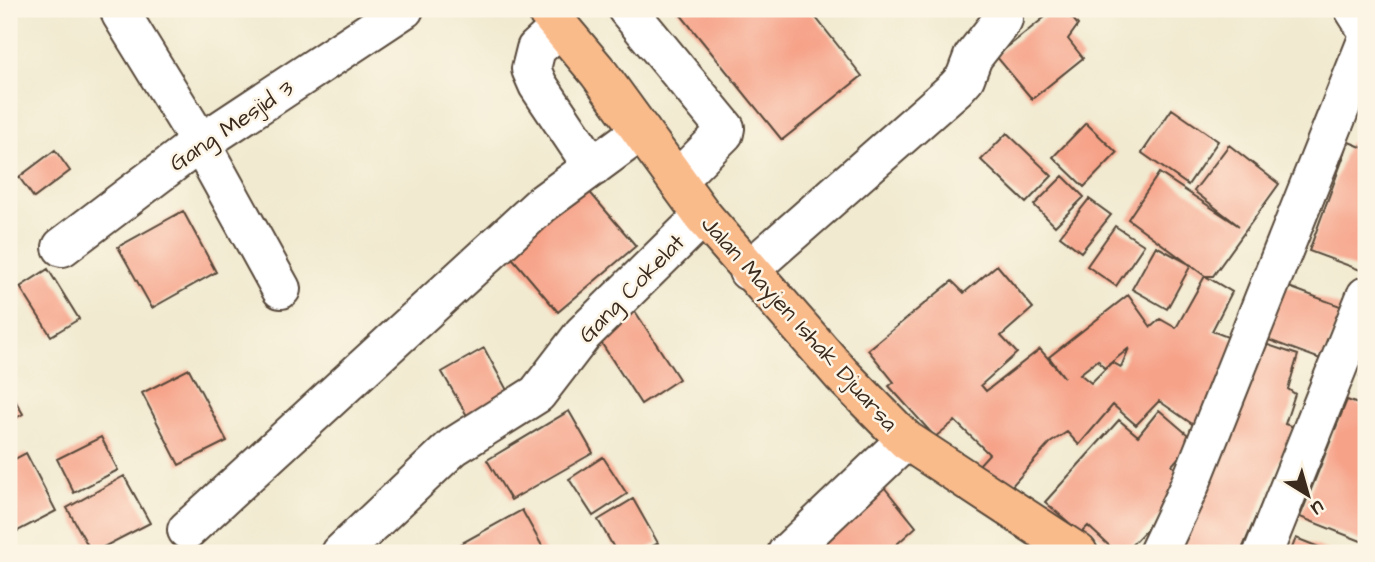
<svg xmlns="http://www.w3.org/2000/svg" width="1375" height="562" font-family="'Architects Daughter',sans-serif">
	<rect width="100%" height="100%" fill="#fcf5e5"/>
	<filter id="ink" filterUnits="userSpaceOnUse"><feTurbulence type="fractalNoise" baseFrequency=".0143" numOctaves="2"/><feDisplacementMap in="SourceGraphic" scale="14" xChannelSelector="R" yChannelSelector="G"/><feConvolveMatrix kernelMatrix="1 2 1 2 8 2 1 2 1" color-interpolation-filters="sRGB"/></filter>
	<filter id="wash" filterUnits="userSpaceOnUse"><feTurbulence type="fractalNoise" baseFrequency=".00686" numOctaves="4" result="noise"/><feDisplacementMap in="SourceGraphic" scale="28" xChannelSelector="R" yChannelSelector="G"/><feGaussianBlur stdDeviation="1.57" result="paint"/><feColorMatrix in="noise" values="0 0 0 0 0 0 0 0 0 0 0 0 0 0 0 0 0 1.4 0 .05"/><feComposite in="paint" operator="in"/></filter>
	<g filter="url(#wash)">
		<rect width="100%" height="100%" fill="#f1ead0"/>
		<g id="blocks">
			<path fill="#f6a288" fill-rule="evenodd" d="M676,9H809L862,76L782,140Z
				M1055,9H1065L1078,25L1068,39L1083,58L1032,99L996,56Z
				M1172,109L1218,141L1188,185L1142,153Z
				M1086,123L1117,153L1084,187L1053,157Z
				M1007,133L1052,176L1026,203L981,160Z
				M1349,142L1366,149V263L1363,271L1309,251Z
				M1229,145L1279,184L1213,276H1205L1128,219L1159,173L1239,226L1194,191Z
				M55,150L70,171L34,198L19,177Z
				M1063,176L1084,197L1055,226L1034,205Z
				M581,182L636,246L558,312L503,247Z
				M1089,199L1111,215L1081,252L1060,236Z
				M183,211L216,272L152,308L118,247Z
				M1115,226L1144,245L1116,286L1087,266Z
				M1156,246L1191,265L1167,309L1132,289Z
				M997,265L1033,308L1001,336L1017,353L981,385L986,391L1040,349L1064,377L1049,357L1128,295L1151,327L1160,319L1176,328L1205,276L1232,292L1212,331L1238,341L1201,430L1159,401L1136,425L1113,405L1079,445L1067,432L1050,443L1011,487L978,466L989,454L955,421L935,437L889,386L894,382L868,350L952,281L964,293ZM1129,348L1121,367L1112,362ZM1098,360L1104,368L1112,362L1091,383L1080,374Z
				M48,269L79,319L51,336L20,287Z
				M1278,283L1343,307L1323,360L1258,336Z
				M631,305L679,379L641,404L593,330Z
				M1250,339L1298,355L1288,389L1295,394L1285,424L1294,427L1243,547L1250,550L1249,553H1167Z
				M484,348L515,405L474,428L442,372Z
				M1366,362V378L1360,376Z
				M189,369L227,441L179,465L142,393Z
				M9,390L23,414L9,422Z
				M1347,400L1366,407V543L1300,517Z
				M1159,410L1194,440L1172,465L1188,486L1124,553H1117L1088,526L1081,533L1045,502L1119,420L1138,436Z
				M569,411L593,453L511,500L487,460Z
				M101,437L118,470L74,493L57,459Z
				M26,453L56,511L14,533L9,523V462Z
				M603,457L627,494L593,516L569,479Z
				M124,476L150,523L92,553L67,508Z
				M880,482L916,527L887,553H827L816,541Z
				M633,499L658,543L640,553H617L598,520Z
				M522,510L546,553H455L453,548Z
				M1296,538L1334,553H1290Z"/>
		</g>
	</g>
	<g filter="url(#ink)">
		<use href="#blocks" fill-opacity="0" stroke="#564739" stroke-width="2"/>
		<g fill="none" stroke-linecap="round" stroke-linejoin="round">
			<g stroke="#564739" stroke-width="42">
				<path id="minor" d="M627,9L725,128L724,133L677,180
					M1354,9L1366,28
					M121,14L201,144L281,289
					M560,27L536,49L531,69L538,85L593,167
					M62,247L186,153L404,9
					M748,271L956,88L965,78L973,57L1003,19
					M187,530L542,204L641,131
					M341,553L453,447L537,394L583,334L703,216
					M787,553L906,440
					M1158,553L1189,487L1366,43
					M1263,553L1366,296"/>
			</g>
			<g stroke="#564739" stroke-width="42">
				<path id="major" d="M545,9L598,72L703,216L842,375L906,440L1078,553"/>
			</g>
			<use href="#minor" stroke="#fff" stroke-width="38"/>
			<use href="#major" stroke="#fabb8b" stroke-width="38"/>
		</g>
	</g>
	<g text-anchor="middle" stroke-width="5" stroke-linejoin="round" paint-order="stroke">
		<g font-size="23" fill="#3b2a1e" stroke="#fcf5e5">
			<text transform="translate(231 125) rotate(-34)" y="8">Gang Mesjid 3</text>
			<text transform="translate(631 288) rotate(-46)" y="8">Gang Cokelat</text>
			<text transform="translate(800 323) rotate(48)" y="8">Jalan Mayjen Ishak Djuarsa</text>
		</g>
	</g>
	<rect width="1375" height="562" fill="none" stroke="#fcf5e5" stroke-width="35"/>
	<g transform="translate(1308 495) rotate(143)" stroke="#fcf5e5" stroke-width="5" paint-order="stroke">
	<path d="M0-5L12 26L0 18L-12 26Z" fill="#3b2a1e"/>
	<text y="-10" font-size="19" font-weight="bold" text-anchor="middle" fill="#3b2a1e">U</text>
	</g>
</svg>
